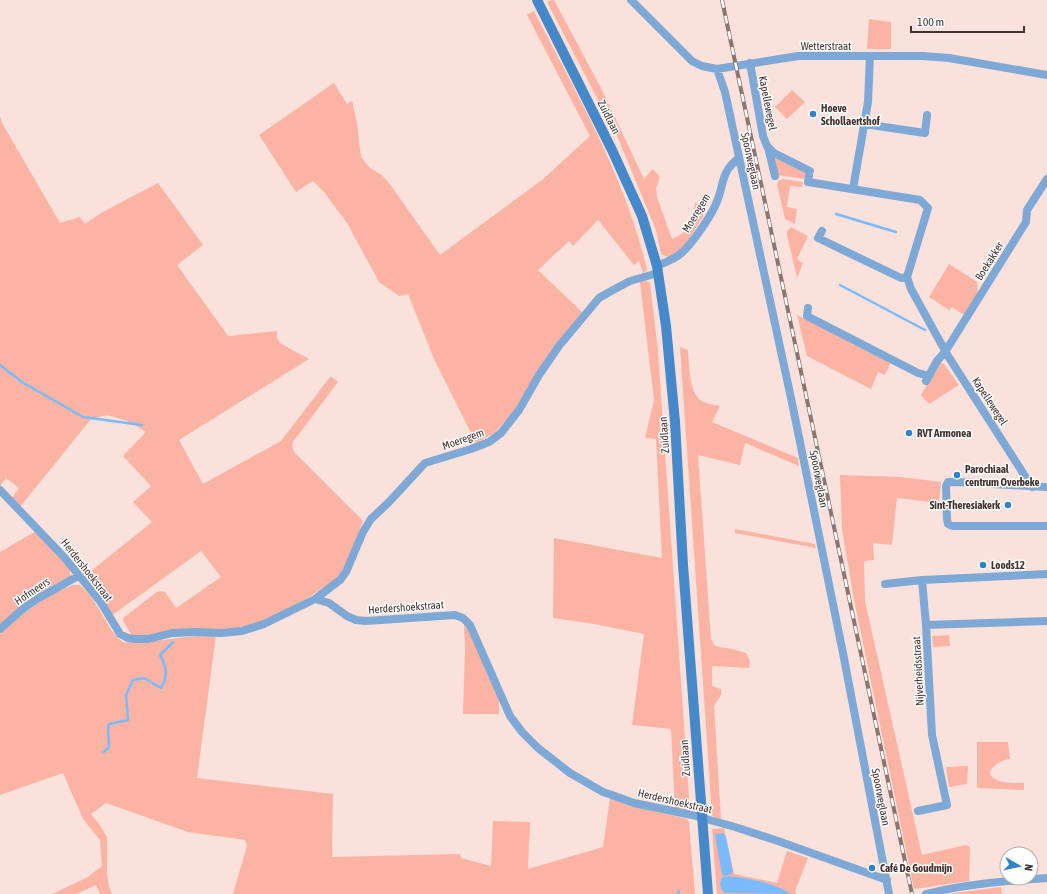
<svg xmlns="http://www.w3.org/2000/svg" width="1047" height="894" font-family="'Asap Condensed',sans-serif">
	<rect width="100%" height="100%" fill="#fae1db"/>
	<path fill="#fbb3a4" d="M552,0H554L601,88L644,179L653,169L660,177L656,189L657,197L672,239C691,231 692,221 695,203H702L703,217L687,242L676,253L668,257L661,254L656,230L618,138L547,2Z
		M534,11C577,95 626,178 647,270L643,273L639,261L634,265L598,220L573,246L569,241L538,270L582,312L530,384L511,415L494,433L476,443L434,359L408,294L399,296L379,282L347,223L324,192L313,181L296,192L259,135L334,83L347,104L352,101L357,123L361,157L370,168L382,175L389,183L440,255L542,180L590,136L527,15Z
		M869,19L891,22V49H867Z
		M792,90L805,102L787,119L775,107Z
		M0,116L2,123L60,223L80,217L85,224L101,213L158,183L203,245L177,265L228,336L277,331V338L280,343L309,359L179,440L203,484L281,441L330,377H332L338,382L293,442C290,449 296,454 301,459L363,521L345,567L334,581L304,600L265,620L242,628L220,629H179L141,637L131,636V634L123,621V618L157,592L159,591L165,592L176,608L221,577L201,551L111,616L85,576L152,522L133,502L151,486L123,456L146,432L128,421L107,415L91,419L20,507L12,498L19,488L6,478L0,486Z
		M771,152L807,172L804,179L778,175Z
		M783,179L803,182L802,187L790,186L787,207L797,209L795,224L785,219L777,184L779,180Z
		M791,227L808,236L797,259L803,263L797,278L787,235V231Z
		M949,264L977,282L978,295L966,316L952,307L949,310L929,297Z
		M646,281L650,283L658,351L690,812L675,809L671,729L632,725L644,634L594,624L553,618L554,538L662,558L656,439L645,438L654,400L640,282Z
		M797,315L891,362L885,375L878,372L871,389L807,356Z
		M680,347L688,350C689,364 689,394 702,401C706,404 715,405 720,406L712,422L798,458L799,466L745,443L740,465L698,455L711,639L715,646L732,649L746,653L750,662L749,668L712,666V686L721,689V695L714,706L721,820L714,817L712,815Z
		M940,363L944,364L959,385L929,404L921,395Z
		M840,475L901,477L941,482L939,503L897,498L892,545L873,543L874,560L864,561L865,601L922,855L966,845L970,847L969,881L914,889L854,600L842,529Z
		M735,529L815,544L816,548L735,533Z
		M36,531L70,569V576L44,590L25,603L0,624V552Z
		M73,585H80L91,596L112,631L119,639L123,642L139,643L186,637L216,635L197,778L333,794L332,857L460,854L461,858L491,866L493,821L530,822L528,869L603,847L610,798L635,806L687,819L689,822L695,894H233L247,846L245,840L188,832L106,803L91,814L99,824L107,837V872L109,887L112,894H100L96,885L76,894H52L88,877L102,866L100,840L83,819L63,773L0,795V634C23,614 44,595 73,585Z
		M464,623L468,626L499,699V714H463L465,649Z
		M949,635L950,646L933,647L932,636Z
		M977,742H1008L1010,759C1001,760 995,764 990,771V775C998,784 1012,783 1024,783V790L977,788Z
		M968,766L967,784L949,787L946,767Z
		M724,828L734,874L777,883L787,851L808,858L795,891L796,894H717L712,829Z
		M1001,887L1002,894H948Z"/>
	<path fill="#79bbfe" d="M723,833L726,837L733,872C730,875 726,877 722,875L715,834Z
		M722,877C737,874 779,884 790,894L724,893C720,888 719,883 722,877Z"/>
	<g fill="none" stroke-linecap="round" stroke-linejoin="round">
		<path stroke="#79bbfe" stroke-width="2.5" d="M836,214L896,232
			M840,285L925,330
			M0,365L22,382L83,417L142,425
			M104,752L109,747L108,730L109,724L128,720L126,695L133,680L144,678L161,688C168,676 167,667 160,655L173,642
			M678,894L679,891"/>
		<path stroke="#7ea9d6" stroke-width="8" d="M631,0L692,61L702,66L717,69L798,56H923L949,58L1047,75
			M750,63L763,136L767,146L774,153L810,171
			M717,69L725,92L791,398L843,653L889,894
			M864,124L925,133L927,115
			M768,147L775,176
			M809,176L808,182L920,200L928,208L907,277L911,289L948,356L1032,487
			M853,189L868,102L870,56
			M822,231L818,238L901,278L907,277
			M657,266C664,263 672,260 679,255C690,247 709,219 715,206C725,186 719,173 739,158
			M808,308L807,316L918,373L929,376
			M926,381L937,361L945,352L1026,222L1027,210L1047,179
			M986,483L948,482L946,486L947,519L948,524L952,526H1047
			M992,484L1047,487
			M0,490L64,557L100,601L120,634L128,638L134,639H149L172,633L196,632L221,633L242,631L264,624L315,599L329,603L347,616L356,620L366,621L455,615L463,618L470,625L510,716L522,732L538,748L570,773L603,792L612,795L634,803L692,815L735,827L778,841L887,880
			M885,584L922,580L1047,574
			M315,599L340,580L346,572L363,532L371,519L389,502L425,463L471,449L489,442L501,433L519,410L539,375L559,346L599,298L613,290L630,281L658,273
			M926,625L1047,621
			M0,629L24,608L37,599L78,576
			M918,811L947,805L932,735L926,625L922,580
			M926,894C965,884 1006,881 1047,878"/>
		<path stroke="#4689cb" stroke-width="10" d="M537,0L612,150L642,216L657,266L666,326L675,422L683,565L708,894"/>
		<g stroke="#897571" stroke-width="4">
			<path id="rail" d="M722,0L912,894"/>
		</g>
		<use href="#rail" stroke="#fff" stroke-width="2.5" stroke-dasharray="8" stroke-linecap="butt"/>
	</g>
	<g fill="#2d83d2" stroke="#fff" stroke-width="1.5">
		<circle cx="813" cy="114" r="4"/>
		<circle cx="909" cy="433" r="4"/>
		<circle cx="957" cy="475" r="4"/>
		<circle cx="1008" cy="505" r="4"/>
		<circle cx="983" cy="565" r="4"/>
		<circle cx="872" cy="868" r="4"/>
	</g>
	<g text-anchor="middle" stroke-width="3" stroke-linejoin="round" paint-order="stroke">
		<g font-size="11" fill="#44332f" stroke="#fff">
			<text x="826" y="50">Wetterstraat</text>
			<text transform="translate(768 103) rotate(79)" y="4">Kapellewegel</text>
			<text transform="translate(609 117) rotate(63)" y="4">Zuidlaan</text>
			<text transform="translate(751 161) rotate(78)" y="4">Spoorweglaan</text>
			<text transform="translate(696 213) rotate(-59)" y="4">Moeregem</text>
			<text transform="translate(989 261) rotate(-58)" y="4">Boekakker</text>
			<text transform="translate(990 401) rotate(57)" y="4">Kapellewegel</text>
			<text transform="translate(664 435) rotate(-94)" y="4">Zuidlaan</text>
			<text transform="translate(463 439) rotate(-20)" y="4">Moeregem</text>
			<text transform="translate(819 479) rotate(79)" y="4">Spoorweglaan</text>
			<text transform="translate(87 570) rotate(52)" y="4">Herdershoekstraat</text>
			<text transform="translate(32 591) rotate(-34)" y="4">Hofmeers</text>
			<text transform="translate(406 607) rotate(-4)" y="4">Herdershoekstraat</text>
			<text transform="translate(918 671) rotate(-93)" y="4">Nijverheidsstraat</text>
			<text transform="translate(685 758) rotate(-94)" y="4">Zuidlaan</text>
			<text transform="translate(881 797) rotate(79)" y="4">Spoorweglaan</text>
			<text transform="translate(675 801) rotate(13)" y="4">Herdershoekstraat</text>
		</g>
		<g font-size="11" font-weight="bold" fill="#44332f" stroke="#fff" text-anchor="start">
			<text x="821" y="112">Hoeve<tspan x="821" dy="13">Schollaertshof</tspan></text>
			<text x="917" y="437">RVT Armonea</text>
			<text x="965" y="473">Parochiaal<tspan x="965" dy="13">centrum Overbeke</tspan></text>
			<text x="1000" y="509" text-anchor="end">Sint-Theresiakerk</text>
			<text x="991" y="569">Loods12</text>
			<text x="880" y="872">Café De Goudmijn</text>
		</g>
	</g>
	<g transform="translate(1019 866) rotate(99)"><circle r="19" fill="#ffffff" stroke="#b4adac"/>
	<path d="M0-3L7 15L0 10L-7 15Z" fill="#2d83d2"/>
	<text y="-6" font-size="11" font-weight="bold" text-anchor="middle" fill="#44332f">N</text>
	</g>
	<path d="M911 26v6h113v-6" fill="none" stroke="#44332f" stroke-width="2"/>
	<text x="917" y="26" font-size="12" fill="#44332f" stroke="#ffffff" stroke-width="3" paint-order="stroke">100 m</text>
</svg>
